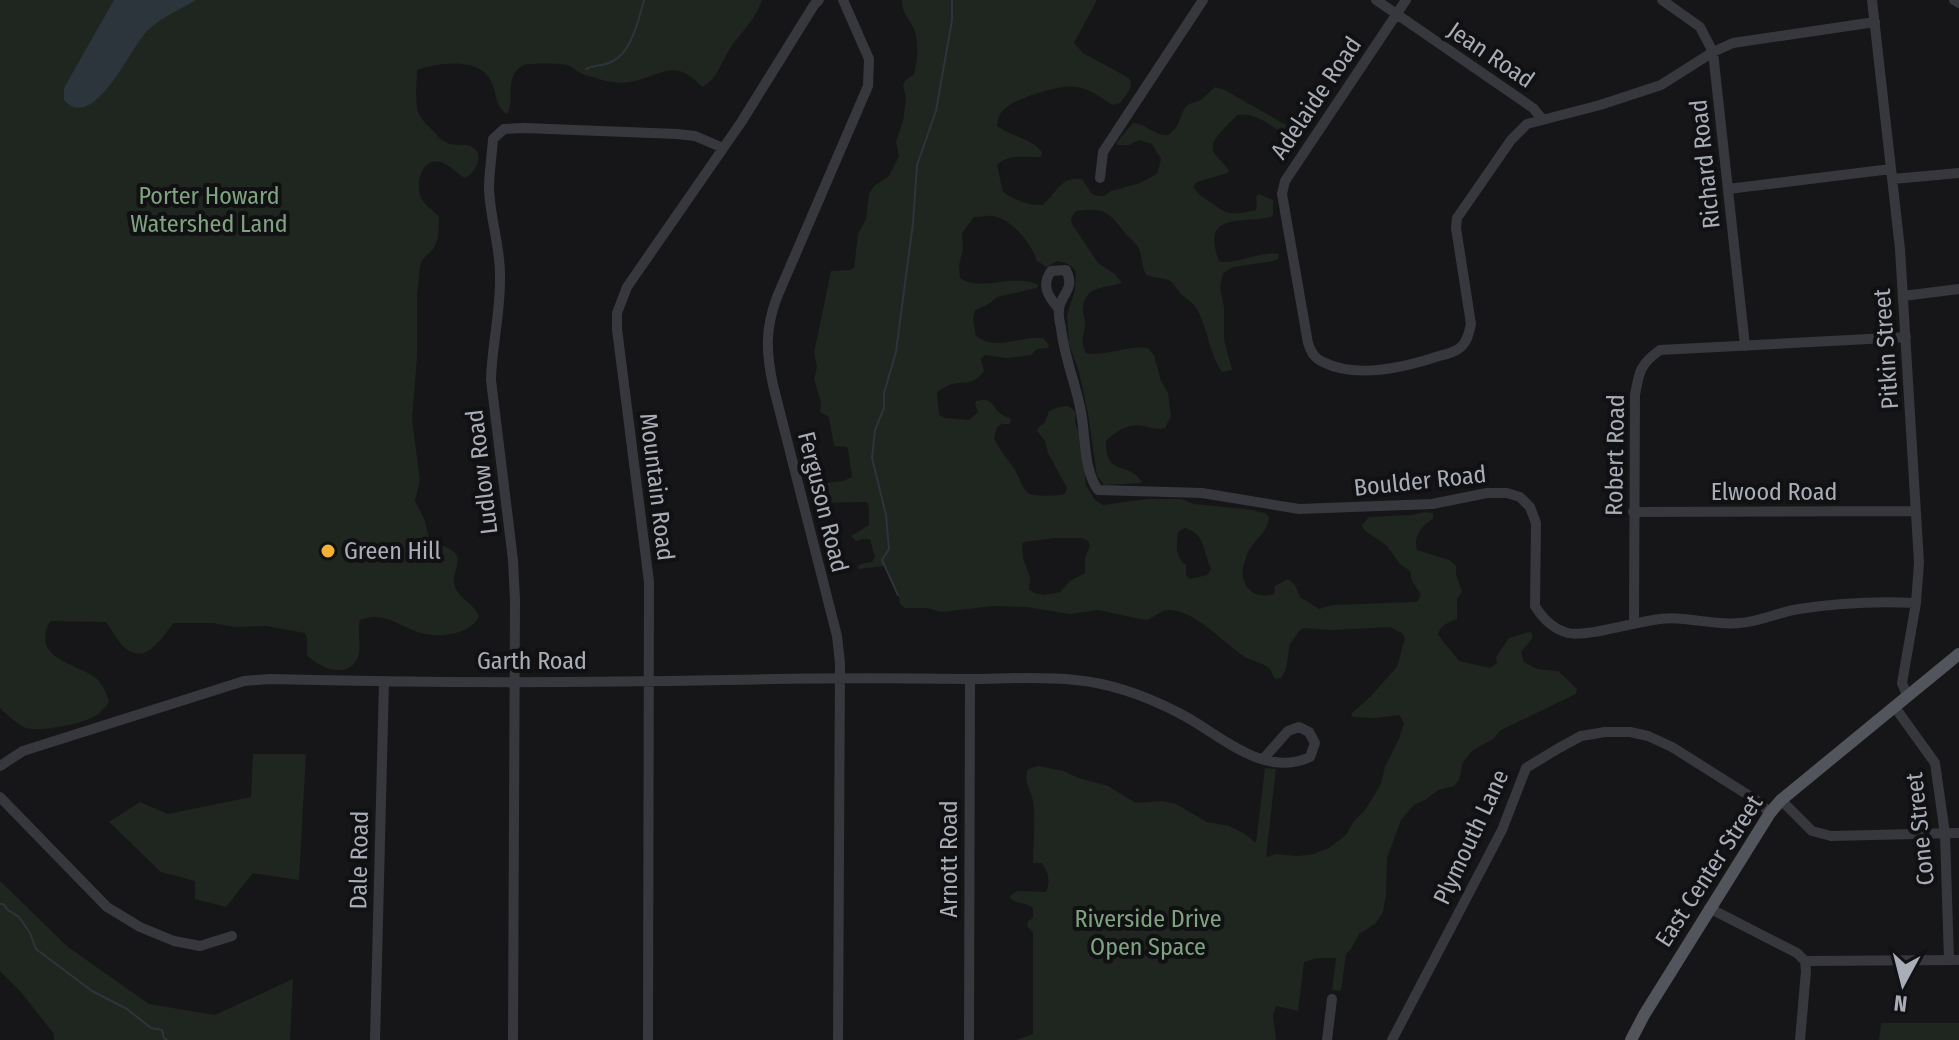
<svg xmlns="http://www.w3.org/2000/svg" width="1959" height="1040" font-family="'Fira Sans Condensed',sans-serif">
	<rect width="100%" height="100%" fill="#161618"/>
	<path fill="#1e261f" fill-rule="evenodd" d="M0,0H762C754,23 741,31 729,50C721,63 717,80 702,87C669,49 653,88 612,82C603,81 592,77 583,74C577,72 573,67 567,65C560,63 530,63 524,65C503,75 516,99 507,114C496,108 496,92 491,81C480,57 438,62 417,70C417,83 414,102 419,114C422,121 430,127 435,133C439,138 443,142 450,144C458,146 467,143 474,148C485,157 474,174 465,178C457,174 451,166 443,163C422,155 415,183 421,198C425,206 434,210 439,217L438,238L434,248L422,260L420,266L417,295V357L412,419L420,480L415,501L425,521L430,542C435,544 442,545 448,548C469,559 449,571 455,587C460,599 474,604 479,616C471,635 439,638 421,633C400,627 383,610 360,620C357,631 361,642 359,653C353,681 321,670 307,655V638L305,633L266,626L234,627L213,623H174C162,636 147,666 125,648C117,641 112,630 106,622L50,621C30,660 77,662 97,679C103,685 107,694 109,702C105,707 101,713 95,716C82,724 41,732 26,728C16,724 8,715 0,708Z
		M902,0H1097L1074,43L1083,53L1129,78C1135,88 1125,95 1120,103L1112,105C1101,97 1091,90 1078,87C1061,83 1009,99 1000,114C998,117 998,122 997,126C1012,137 1030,137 1042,152L1041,157C1027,157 1008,154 997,165L1003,192C1014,200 1029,206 1042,205C1058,193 1059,176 1082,179L1092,194L1099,196H1104L1111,191L1140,183L1157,174L1161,159L1152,144L1139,140L1129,145H1118L1116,143L1133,123C1146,123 1153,136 1169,135L1177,126L1184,109L1189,104L1201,100L1215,87L1225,90L1286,125L1300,137L1298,142H1293C1278,130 1256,111 1237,115C1231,123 1209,139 1213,151C1217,160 1226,163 1229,172C1218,177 1207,178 1197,182L1193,186C1197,193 1201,196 1207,200C1228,215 1230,216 1256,210C1258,205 1255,201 1257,195L1259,194L1273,200V215L1271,217C1238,224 1201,212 1219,261L1223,262C1242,262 1262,251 1279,254L1278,259L1273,261L1233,267L1223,273L1220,287L1224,308V339L1232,370L1222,372C1208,351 1208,327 1196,308C1192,302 1187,299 1182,295C1177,291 1175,284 1170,281C1163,277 1153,278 1146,275C1142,266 1142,258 1139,249C1136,242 1131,240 1126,234C1109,213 1106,207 1076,211L1071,218L1072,224L1098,263L1115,274L1122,283C1107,288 1084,285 1083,309C1082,313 1085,317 1085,322C1085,336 1079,338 1086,353C1106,357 1127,345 1148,348L1154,355L1161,381L1168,393L1171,416L1165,428C1157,430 1152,428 1144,426C1128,423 1117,431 1106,441C1105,478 1128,460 1142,482L1140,483L1104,485L1097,476L1088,413L1079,372L1069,344L1067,315L1075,290L1076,272C1072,265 1065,262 1057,261L1047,267L1037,261C1031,243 1013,220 993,216C987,215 981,217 974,217L962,233L963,249L959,265L960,278C983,293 1013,272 1038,285L1037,288L997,297L989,304L975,310L973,319L976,336C998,352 1021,335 1043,338L1049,345L1048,348L1037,349L1031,355L1024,356L1006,358L985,355L981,359L984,371C973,387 964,380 949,385C947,386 938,391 937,392L939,415L945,418L969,420L978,412L975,404L976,401C994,397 990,405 1000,413C1003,416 1008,417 1011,419L1010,424H1002L997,427L994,438C1000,451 1008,459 1015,470C1019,477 1022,488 1028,493C1033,497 1059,496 1065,494L1067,488L1048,453L1045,441L1037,431L1038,428L1045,422L1049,411C1060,407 1068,402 1076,413L1075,422L1082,441L1086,486L1095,500L1103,505L1148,499H1181L1195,504L1252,510L1265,513L1269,517C1269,531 1256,538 1250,549C1247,552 1246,557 1245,561C1237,582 1251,601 1274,594L1275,586L1288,579L1295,585L1300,597L1319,609L1333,605L1417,602L1421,595L1412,581L1410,571L1400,564L1387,546L1364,530L1362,525L1369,517L1412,515L1424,512L1433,513V519C1422,525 1413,536 1417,550L1449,560L1456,566V574L1462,592L1457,599V619C1449,622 1441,625 1438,634C1444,644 1452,651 1459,661L1490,668L1497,663L1496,657L1509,638L1529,632L1532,633V639L1521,652L1524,662L1537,669L1558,671L1577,689L1576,694L1501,730L1493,739L1472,751L1463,762L1459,780L1454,786L1438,790L1425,800L1414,805L1401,820L1387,858L1386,896L1383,912L1376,923L1359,934L1351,949L1346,954L1341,991L1332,990L1336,958H1317L1304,962L1298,1011L1276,1006L1273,1015L1276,1040H1016L1033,1034V933L1027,926L1028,921L1033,918V908C1027,902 1017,905 1010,898V896L1017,891L1046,892C1051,882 1048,872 1042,863H1033C1033,843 1036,821 1033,801C1031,789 1023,782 1028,769L1039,766L1063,771L1079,778L1108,786L1136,803L1162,801L1176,804L1207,822L1229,826L1245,834L1256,843L1265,768L1276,769L1266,857L1276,854L1298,856L1314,854L1329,848L1346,835L1354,821L1365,810L1380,786L1385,767L1399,739L1404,723L1399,715L1375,718L1353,717L1351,714L1370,697L1397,667L1405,638L1402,633L1390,627L1332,630L1304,628L1299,631L1290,644L1286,669L1281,678L1275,679C1273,676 1272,671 1269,668C1263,663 1252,661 1245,657C1224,644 1196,610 1169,610C1160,610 1154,618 1146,620L1098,610L1070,614L1027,607L994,606L941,612L927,608H905L900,604L898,592L884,566L859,569L857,567L861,564L872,562L875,557L870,539H863L856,541L851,536L869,525V508L867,502L812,503L809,488L827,487V483L843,481L852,477L848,449L846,447L834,446L829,417L820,412L821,402L814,379L817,367L814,353L831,271L849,270L854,268L858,234L866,219L869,194L874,186L889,176L899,156L896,142L903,121L906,99L903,84L907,79L914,74C918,60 919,43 914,29C909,18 901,13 902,0ZM1185,528C1206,534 1203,552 1211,569L1207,575L1190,579L1186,575V565C1174,556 1177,545 1178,532ZM1054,538H1082L1088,541L1090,546L1085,558V573L1070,581L1060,592L1045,595L1034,593L1029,589L1030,577L1023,558L1022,544L1024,542Z
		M253,754H306L299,880L253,873L226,907L195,899V881L161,872L109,822L140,802L168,814L251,797Z
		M0,881L68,947L149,1004L215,1015L293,979L290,1040H54V1034L20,991L0,971Z
		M1881,1023H1959V1040H1879Z"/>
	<path fill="#2c353c" d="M114,0H196C180,10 161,17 148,30C131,46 94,134 64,100V88Z"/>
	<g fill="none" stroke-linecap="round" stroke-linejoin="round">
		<path stroke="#2c353c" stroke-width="2" d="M586,69C594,65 603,66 611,62C631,54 639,19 644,0
			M898,595L882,560L889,549L886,515L872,458L875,430L884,408V393L896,352L913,223L917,165L936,111L952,20V0
			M0,904H3L8,910L19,917L30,933L36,949L92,991L127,1009L151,1028L162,1030L164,1038L167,1040"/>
		<path stroke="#37383d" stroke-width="10" d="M1376,0L1533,108L1542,119
			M1406,0L1285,181L1282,194L1308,343C1311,352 1314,358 1323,362C1356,379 1406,367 1439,356C1447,354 1456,352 1462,346C1468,340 1469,332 1471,324L1456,228L1457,218L1511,140L1527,124L1600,105L1661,85L1713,52L1733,43L1875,22
			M1662,0L1700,27L1713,52L1745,346
			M1872,0L1900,249L1919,563L1916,603L1902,683L1907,695
			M1954,0L1959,3
			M1100,178L1103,152L1203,0
			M1893,179L1959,173
			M1728,189L1891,169
			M1903,296L1959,289
			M1058,308C1048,296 1041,286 1051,271L1066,270C1076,290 1060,294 1059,310C1058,315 1060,323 1061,328C1064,357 1076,384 1081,412C1086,438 1083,468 1098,490L1202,493L1299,509L1432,504L1487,493H1507L1520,497L1530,507L1536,523L1535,606C1543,619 1553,629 1568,633C1585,637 1633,623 1653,620C1682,614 1710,626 1739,623C1760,622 1778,612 1799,609C1837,603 1877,601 1916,603
			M1633,512L1916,511
			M1634,624L1635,395C1639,372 1640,364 1660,350L1906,337
			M1894,706L1935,763L1945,834L1949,960
			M0,766L23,751L244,681L270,679C421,683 573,683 724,680C805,678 886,678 967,679C1003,679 1039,676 1075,680C1111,683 1148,697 1179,713C1219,733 1262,779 1310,757L1315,743L1309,732L1299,727L1288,731L1263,759
			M0,797L107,907L140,927L174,941L200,946L232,936
			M1781,800L1812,831L1831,836L1959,833
			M1709,908L1797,953L1805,961L1806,971L1800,1040
			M1805,961L1959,960
			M375,1040L384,681
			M513,1040L515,600L513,560L491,380C492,344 501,310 500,275C500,245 490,218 489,189C489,172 492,155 493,139L504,129L524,128L677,134L695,136L723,148
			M648,1040L649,582L617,329V313L627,287L742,121L814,5L819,0
			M838,1040L840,663L837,636L773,385C766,352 765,329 777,297L868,86L869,59L843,0
			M969,1040L970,679
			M1327,1040L1332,999
			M1392,1040L1502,830L1526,768L1559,748L1581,736L1605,732H1630L1648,736L1672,747L1756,800L1770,813"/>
		<path stroke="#53555c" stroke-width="12" d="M1631,1040L1644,1015L1770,813L1781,800L1959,654"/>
	</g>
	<circle fill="#f2b134" stroke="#111113" stroke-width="3" cx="328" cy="551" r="8"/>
	<g text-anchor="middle" stroke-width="8" stroke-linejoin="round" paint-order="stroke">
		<g font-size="24" fill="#a8adb8" stroke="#111113">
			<text transform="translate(1491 55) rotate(34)" y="8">Jean Road</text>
			<text transform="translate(1316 98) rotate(-56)" y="8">Adelaide Road</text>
			<text transform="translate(1705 164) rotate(-96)" y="8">Richard Road</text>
			<text transform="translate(1886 349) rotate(-94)" y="8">Pitkin Street</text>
			<text transform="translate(1615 455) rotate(-89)" y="8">Robert Road</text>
			<text transform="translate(482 472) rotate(-97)" y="8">Ludlow Road</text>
			<text transform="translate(1420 481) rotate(-6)" y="8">Boulder Road</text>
			<text transform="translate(657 487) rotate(83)" y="8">Mountain Road</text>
			<text x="1774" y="500">Elwood Road</text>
			<text transform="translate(823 502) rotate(76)" y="8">Ferguson Road</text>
			<text x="532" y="669">Garth Road</text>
			<text transform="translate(1920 829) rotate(-96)" y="8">Cone Street</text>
			<text transform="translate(1471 837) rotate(-65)" y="8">Plymouth Lane</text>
			<text transform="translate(949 859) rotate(-90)" y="8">Arnott Road</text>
			<text transform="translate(359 860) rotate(-89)" y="8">Dale Road</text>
			<text transform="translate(1709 871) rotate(-57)" y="8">East Center Street</text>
		</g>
		<g font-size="24" fill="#7fa381" stroke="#111113">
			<text x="209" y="204">Porter Howard<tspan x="209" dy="28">Watershed Land</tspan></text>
			<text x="1148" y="927">Riverside Drive<tspan x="1148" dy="28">Open Space</tspan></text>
		</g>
		<g font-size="24" fill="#a8adb8" stroke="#111113" text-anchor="start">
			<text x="344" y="559">Green Hill</text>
		</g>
	</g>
	<g transform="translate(1903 984) rotate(187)" stroke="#111113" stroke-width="6" paint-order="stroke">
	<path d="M0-6L14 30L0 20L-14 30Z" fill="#a8adb8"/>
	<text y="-12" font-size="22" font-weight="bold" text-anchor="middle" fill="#a8adb8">N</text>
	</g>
</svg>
